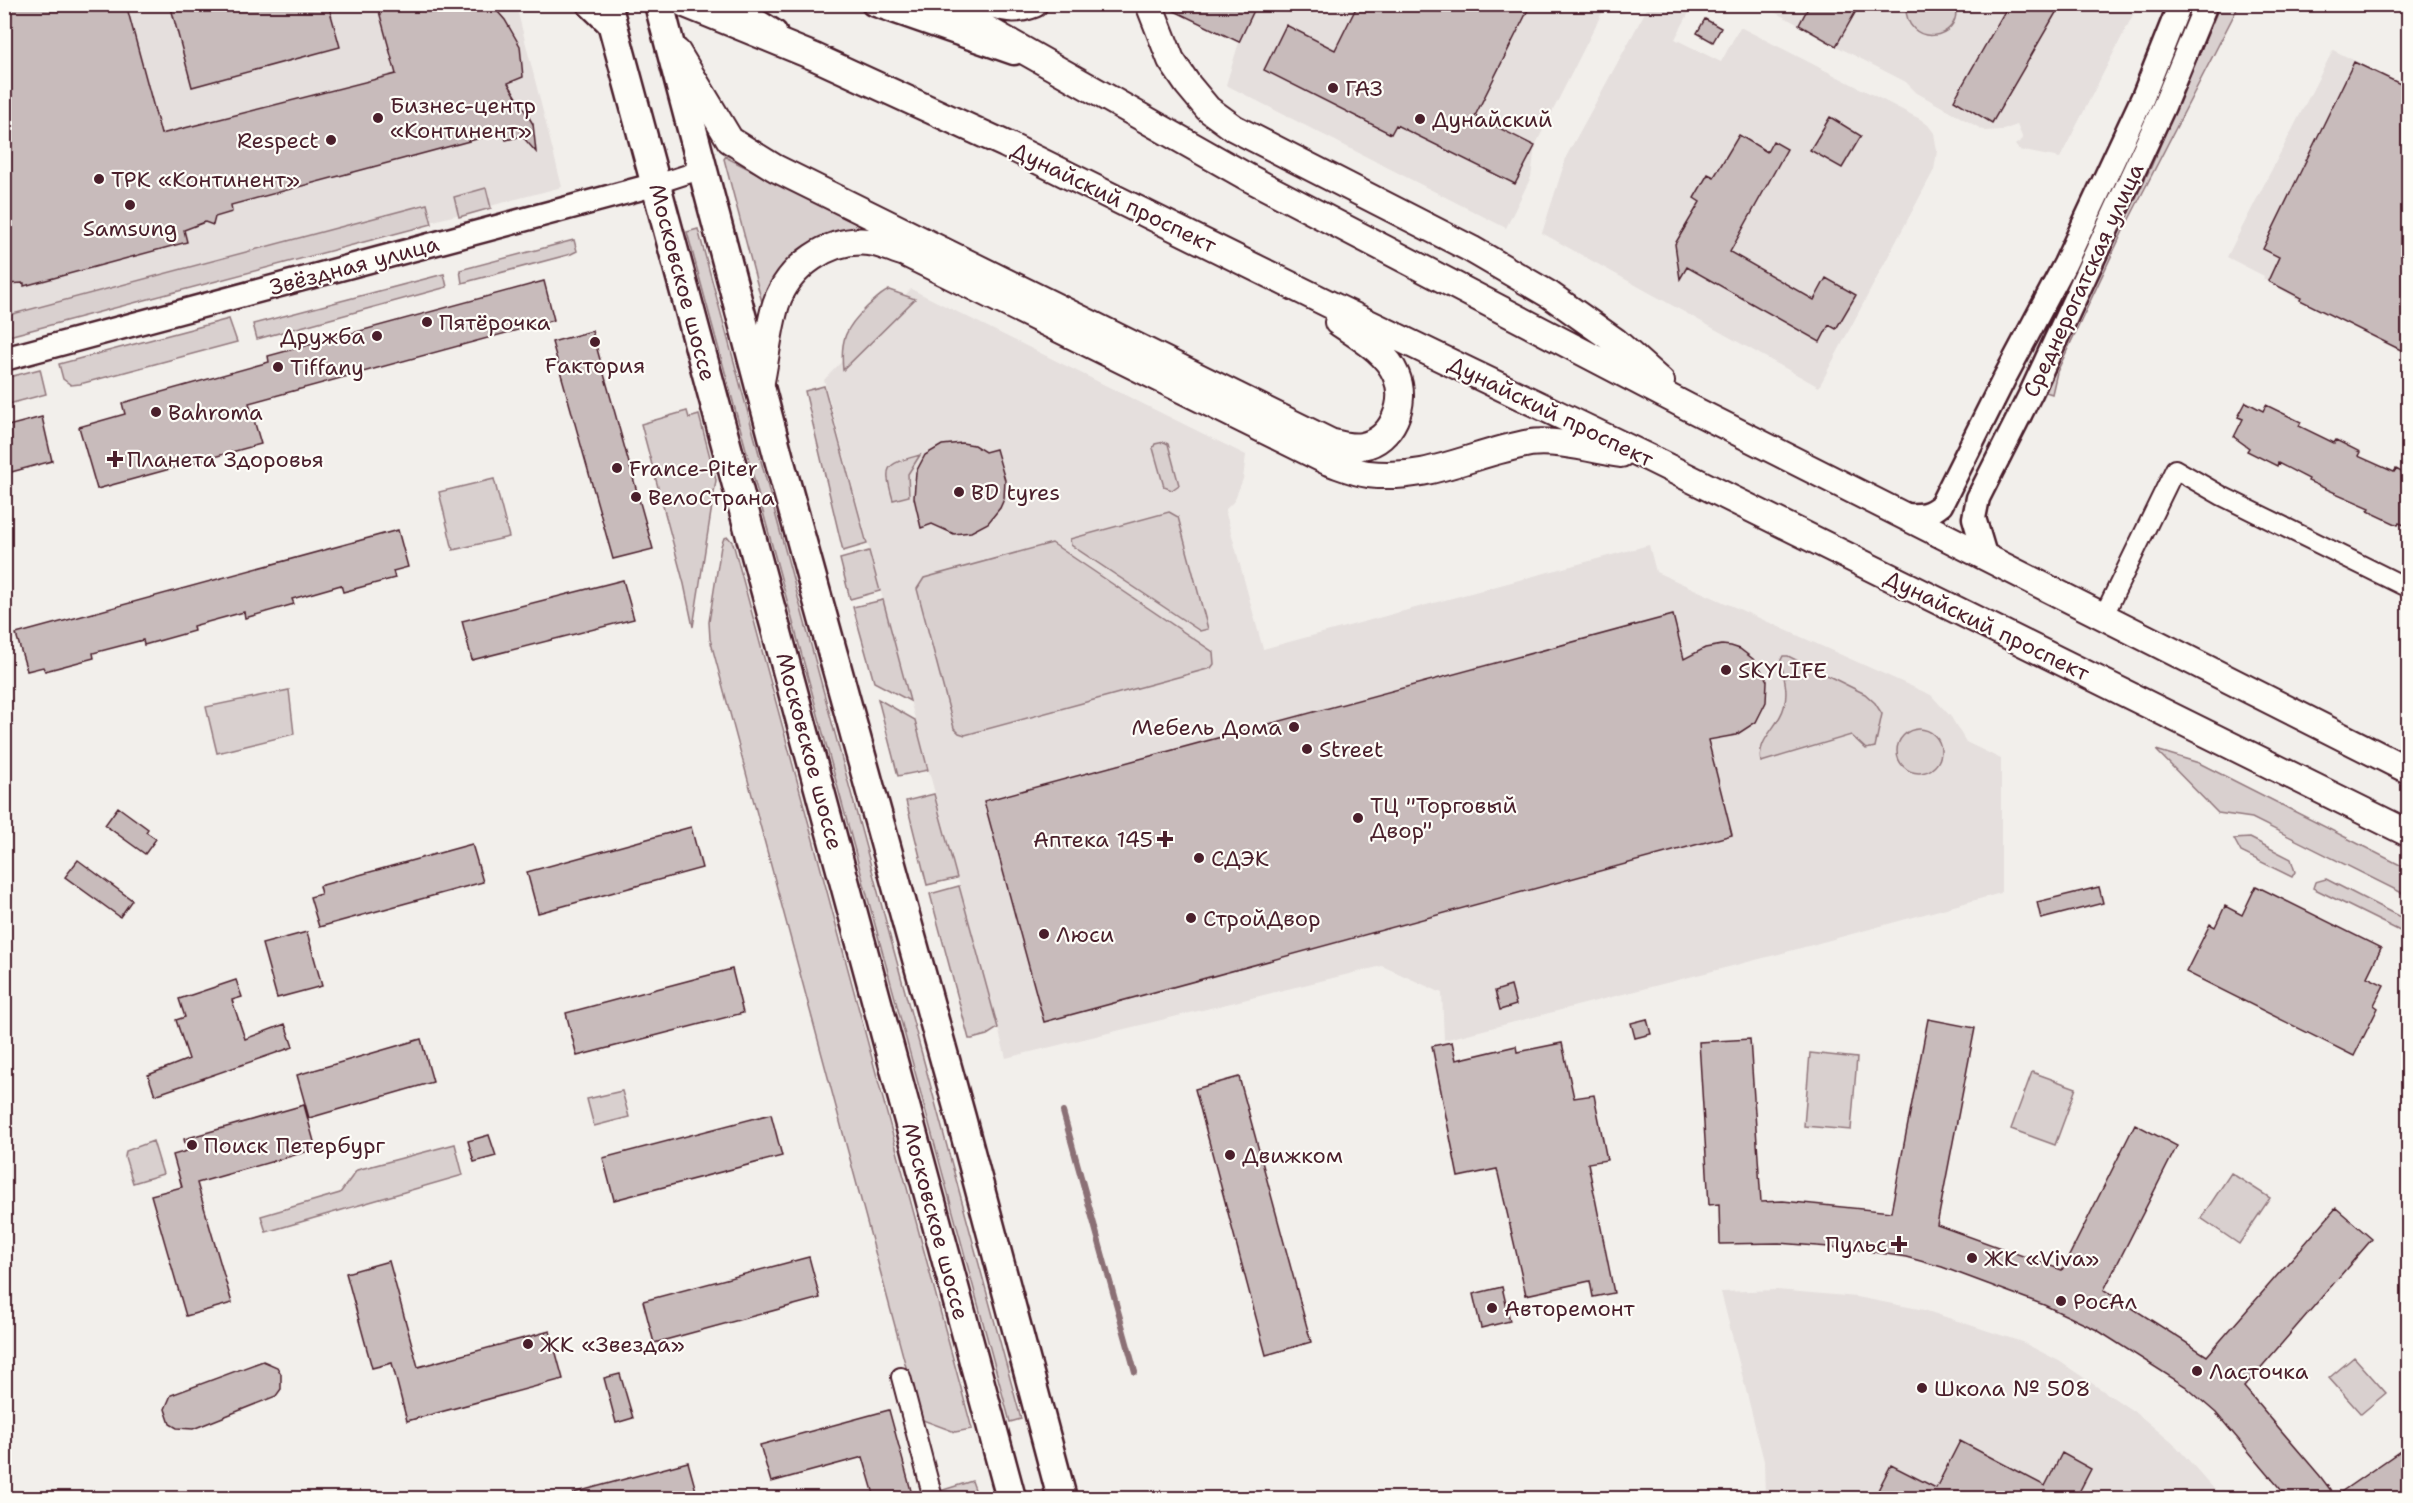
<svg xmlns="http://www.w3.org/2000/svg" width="2413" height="1503" font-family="'Shantell Sans',sans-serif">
	<rect width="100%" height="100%" fill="#f2efeb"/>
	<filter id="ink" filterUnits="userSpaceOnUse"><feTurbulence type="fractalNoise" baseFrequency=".0167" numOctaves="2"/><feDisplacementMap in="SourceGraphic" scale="12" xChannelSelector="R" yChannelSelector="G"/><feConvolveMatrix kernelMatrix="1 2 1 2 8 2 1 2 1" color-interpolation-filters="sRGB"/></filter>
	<g filter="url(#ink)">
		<path fill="#e5dfdd" d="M5,5H516L562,187L5,334Z
			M1179,5H1606L1535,146L1531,177L1506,228L1226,85L1239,42L1180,14Z
			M1649,5H1693L1675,39L1721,62L1740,27L1920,119L1928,125L1934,133L1937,151L1934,170L1819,387L1542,233L1567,155Z
			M1761,5H1810L1799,25Z
			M1860,5H2138L2060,158L2019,150L2015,145L2023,139L2017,125L2003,130L1985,131L1917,93L1906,82L1836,46Z
			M2333,50L2408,87V355L2299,300L2263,279L2264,276L2227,257Z
			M911,289L1246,455L1243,479L1234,501L1225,510L1263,649L1649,545L1656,572L1931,695L1951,717L1966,742L2001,759V893L1779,954L1444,1040L1442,993L1382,966L1006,1058L824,380Z
			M1777,1290L1857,1297L1924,1310L2022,1342L2059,1361L2139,1415L2176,1446L2222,1498H1765L1764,1461L1721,1292Z"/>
		<path fill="#d9d0cf" stroke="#92787d" stroke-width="1.5" d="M1906,5H1955C1964,41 1904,50 1906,5Z
			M2220,5H2239L2123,231L2057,372L2052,394L2046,392L2081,310L2151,167Z
			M726,156L729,159L885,238L866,235L763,306L724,159Z
			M486,188L491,208L459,217L454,197Z
			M427,204L432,224L5,337V316Z
			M698,229L1021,1419L1010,1422L687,232Z
			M574,240L577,251L571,254L462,283L460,270Z
			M444,274L447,287L257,339L253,324Z
			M889,290L915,299L843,370C840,340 845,328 867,307C874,301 880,294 889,290Z
			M229,319L237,342L80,384L71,385L63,379L59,364Z
			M40,369L46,394L5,405V378Z
			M824,386L867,544L843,551L805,391Z
			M687,411L689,418L699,415L716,480L693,627L684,584L641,424Z
			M1164,442L1168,444L1179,485L1172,490L1164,487L1153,448L1155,444Z
			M920,455L908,474L909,496L893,500C883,464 885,465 920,455Z
			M494,479L509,537L453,550L439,492Z
			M1169,512L1178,517L1208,629L1200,631L1071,545L1070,539Z
			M728,537L733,543L972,1429L955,1432L920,1419L710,639L709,622L721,546L724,538Z
			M1052,543L1213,652L1214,664L1211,668L965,735L959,733L954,728L917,589L924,578Z
			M869,551L880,591L850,599L840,559Z
			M883,600L910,701L874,682L853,607Z
			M1783,656H1788L1865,694L1875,703L1882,714L1875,747L1866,749L1851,735L1761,762C1756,740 1779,727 1784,707C1789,690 1783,676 1781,660Z
			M289,690L294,734L217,753L206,707Z
			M878,699L915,720L928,770L898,776Z
			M1897 751a22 22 0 1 1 44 0a22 22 0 1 1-44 0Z
			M2156,750L2199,763L2408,869V896L2252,818L2218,813Z
			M934,794L957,878L927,885L906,801Z
			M2250,838L2291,859L2295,872L2292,877L2241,852L2234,839Z
			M2326,879L2408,921V935L2313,888L2315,882Z
			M959,886L998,1028L987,1035L972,1039H969L930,894Z
			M1810,1053L1857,1058L1851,1130L1804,1126Z
			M2032,1072L2076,1088L2055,1145L2011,1129Z
			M622,1091L629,1117L594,1126L587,1099Z
			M153,1141L163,1174L133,1183L125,1157L126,1151Z
			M455,1144L463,1175L266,1232L261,1216L340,1193L357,1170Z
			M2231,1173L2270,1198L2239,1244L2201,1218Z
			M2354,1357L2386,1393L2361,1414L2329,1378Z
			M972,1481L978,1498H981H942L940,1491Z"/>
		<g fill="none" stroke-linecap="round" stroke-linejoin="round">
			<path stroke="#8b6f75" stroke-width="6" d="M1063,1112L1135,1372"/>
		</g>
		<path fill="#c8bbbb" stroke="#4a1f2b" stroke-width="1.5" d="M4,4H126L161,134L396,74L377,4H491L505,20L520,46L523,77L508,83L533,124L536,152L522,136L506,140L503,132L231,205L232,212L215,217L213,225L205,222L184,230L187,242L24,286V283L4,284Z
			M170,4H328L340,47L192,87Z
			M1165,4H1257L1239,42L1166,7Z
			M1358,4H1531L1475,116L1535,146L1515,184L1396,125L1391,134L1264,70L1286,25L1335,50Z
			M1810,4H1860L1836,46L1799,25Z
			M2009,4H2061L1992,123L1954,100Z
			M1705,19L1721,28L1713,42L1697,33Z
			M2354,62L2409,88V354L2300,300L2301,298L2268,281L2279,257L2263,249Z
			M1830,117L1861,136L1842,168L1810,150Z
			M1739,135L1767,152L1773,141L1787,149L1730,252L1814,300L1826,278L1856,295L1836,329L1829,325L1820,342L1687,267L1680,279L1675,244L1700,202L1694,198L1708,174L1714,177Z
			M544,281L554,320L249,403L261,444L97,489L79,427L125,414L122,403L269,362L268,356Z
			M592,331L653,549L613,559L552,342Z
			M2246,402L2263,411L2266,405L2301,422L2299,426L2334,443L2336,440L2360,452L2358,456L2394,472L2396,469L2409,476V527L2399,523L2398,525L2368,511L2370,508L2308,481L2309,479L2278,463L2277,466L2247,451L2249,448L2234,437L2243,419L2238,417Z
			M42,417L52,461L4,474V427Z
			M962,443L974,445L985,452L996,449L1005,480L1004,499L1000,508L988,523L971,532L954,534L932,524L921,528L914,498L916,472L925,455L942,445Z
			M398,530L408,567L393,571L395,578L343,592L341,585L292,599L294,604L245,618L244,612L193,626L194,631L144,645L143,640L93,653L94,658L45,671L43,667L27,671L16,634Z
			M623,580L634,619L472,660L462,621Z
			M1673,615L1684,659L1705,648L1722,645L1731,646L1740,649L1753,659L1761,670L1767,681L1766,702L1756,722L1736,735L1708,740L1732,835L1044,1022L984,801Z
			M118,807L148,829L146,832L156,839L145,854L105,825Z
			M691,827L702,868L538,913L527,872Z
			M472,844L483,882L319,927L310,897L321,894L319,886Z
			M78,860L132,900L120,917L65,877Z
			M2256,886L2381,948L2367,977L2384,985L2374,1005L2378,1008L2354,1056L2186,972L2210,924L2215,927L2225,906L2242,915Z
			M2099,887L2103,903L2041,919L2037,902Z
			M307,932L322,986L277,998L262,944Z
			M732,969L743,1013L577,1056L566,1013Z
			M236,980L242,997L232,1000L245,1039L285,1024L293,1047L155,1095L148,1075L189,1059L176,1020L185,1017L179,999Z
			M1511,986L1516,1005L1500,1010L1495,991Z
			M1647,1019L1651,1034L1635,1038L1631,1023Z
			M1928,1019L1975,1028L1937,1225L2062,1270L2135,1124L2177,1146L2104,1290L2207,1356L2336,1208L2372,1239L2244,1387L2320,1476L2335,1496L2409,1445V1498H2288L2216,1413L2185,1386L2097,1330L2044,1305L1942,1267L1906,1257L1854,1249L1779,1243L1720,1244L1719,1204L1709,1205L1699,1042L1750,1039L1761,1202L1783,1201L1891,1212Z
			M421,1039L433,1082L309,1118L297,1075Z
			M1452,1042L1456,1060L1516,1046L1517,1052L1562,1043L1574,1098L1594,1095L1607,1160L1588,1163L1614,1293L1593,1297L1590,1281L1526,1295L1497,1169L1458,1177L1432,1046Z
			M1239,1077L1311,1342L1266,1355L1195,1089Z
			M304,1105L316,1149L197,1183L232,1303L186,1316L151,1195L182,1187L173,1155L187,1151L184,1139Z
			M771,1114L782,1156L614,1200L603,1158Z
			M489,1135L496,1156L474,1162L468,1141Z
			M809,1257L820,1298L654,1343L643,1301Z
			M389,1261L418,1367L550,1331L563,1379L407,1421L392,1363L372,1368L346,1273Z
			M1502,1287L1510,1321L1481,1328L1473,1294Z
			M263,1361L277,1367L281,1374V1389L276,1396L193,1429L177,1428L170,1424L165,1409L171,1395Z
			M620,1374L633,1418L616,1423L604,1378Z
			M889,1410L913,1498H875L863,1457L771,1482L760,1445Z
			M1960,1441L2045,1486L2062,1453L2091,1469L2076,1498H1874L1891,1465L1936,1488Z
			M688,1462L698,1498H574L573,1493Z"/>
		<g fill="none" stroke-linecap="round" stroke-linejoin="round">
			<g stroke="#4a1f2b" stroke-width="22">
				<path id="minor" d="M657,184L703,169
					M2104,615L2175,469L2222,496L2408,588
					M901,1377L933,1498"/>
			</g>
			<g stroke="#4a1f2b" stroke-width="27">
				<path id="tertiary" d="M588,4L614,29
					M730,4L775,32
					M873,4L1014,53
					M4,359L657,184
					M1905,515C1921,516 1929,515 1941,505L2004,379L2065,264L2143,97L2180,4
					M1985,555L1974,518L1978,498L2031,393L2164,106L2206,4"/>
			</g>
			<g stroke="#4a1f2b" stroke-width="30">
				<path id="secondary" d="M685,4L815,57L1005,144L1335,307L1651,459L2408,833
					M942,4L1249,178L1688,407L2408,770
					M993,4C1008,10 1019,10 1034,4
					M1149,4L1171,60L1188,85L1208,109L1234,128L1471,249L1550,295L1615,341L1661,382
					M677,52L730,140L775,168L1330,442C1341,445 1351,448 1362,446C1392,441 1408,403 1396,375C1386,351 1359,337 1338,322
					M760,386C766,359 768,330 776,304C789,266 829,238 869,242C881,243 894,250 905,253L1329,462C1341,466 1355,472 1368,474C1430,481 1472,453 1530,443C1554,439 1596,450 1621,454"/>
			</g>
			<g stroke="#4a1f2b" stroke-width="33">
				<path id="primary" d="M607,4L1011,1498
					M659,4L779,459L961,1118L1062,1498"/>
			</g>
			<use href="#minor" stroke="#fdfcf7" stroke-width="18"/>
			<use href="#tertiary" stroke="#fdfcf7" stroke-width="22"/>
			<use href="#secondary" stroke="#fdfcf7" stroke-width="26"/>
			<use href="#primary" stroke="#fdfcf7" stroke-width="28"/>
		</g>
	</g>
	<g fill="#4a1f2b" stroke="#fdfcf7" stroke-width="2">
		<circle cx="1333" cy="88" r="6"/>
		<circle cx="378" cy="118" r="6"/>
		<circle cx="1420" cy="119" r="6"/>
		<circle cx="331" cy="140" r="6"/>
		<circle cx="99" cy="179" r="6"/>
		<circle cx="130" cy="205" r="6"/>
		<circle cx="427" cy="322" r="6"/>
		<circle cx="377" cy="336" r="6"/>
		<circle cx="595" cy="342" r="6"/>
		<circle cx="278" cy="367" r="6"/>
		<circle cx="156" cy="412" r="6"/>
		<path d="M112 450h6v6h6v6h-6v6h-6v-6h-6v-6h6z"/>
		<circle cx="617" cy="468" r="6"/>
		<circle cx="959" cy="492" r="6"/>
		<circle cx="636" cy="497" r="6"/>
		<circle cx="1726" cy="670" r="6"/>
		<circle cx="1294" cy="727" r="6"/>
		<circle cx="1307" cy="749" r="6"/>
		<circle cx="1358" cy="818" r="6"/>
		<path d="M1162 830h6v6h6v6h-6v6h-6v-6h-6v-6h6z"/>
		<circle cx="1199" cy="858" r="6"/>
		<circle cx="1191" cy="918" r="6"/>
		<circle cx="1044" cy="934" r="6"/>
		<circle cx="192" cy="1145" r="6"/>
		<circle cx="1230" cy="1155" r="6"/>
		<path d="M1896 1235h6v6h6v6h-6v6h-6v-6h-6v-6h6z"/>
		<circle cx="1972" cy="1258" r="6"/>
		<circle cx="2061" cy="1301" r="6"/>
		<circle cx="1492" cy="1308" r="6"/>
		<circle cx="528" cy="1344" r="6"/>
		<circle cx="2197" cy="1371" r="6"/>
		<circle cx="1922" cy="1388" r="6"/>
	</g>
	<g text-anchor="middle" stroke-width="4.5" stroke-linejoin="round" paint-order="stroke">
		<g font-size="22" fill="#4a1f2b" stroke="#fdfcf7" text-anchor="start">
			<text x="1345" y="96">ГАЗ</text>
			<text x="390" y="113">Бизнес-центр<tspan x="390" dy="25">«Континент»</tspan></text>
			<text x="1432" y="127">Дунайский</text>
			<text x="319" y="148" text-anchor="end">Respect</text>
			<text x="111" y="187">ТРК «Континент»</text>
			<text x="130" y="236" text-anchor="middle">Samsung</text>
			<text x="439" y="330">Пятёрочка</text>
			<text x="365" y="344" text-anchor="end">Дружба</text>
			<text x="595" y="373" text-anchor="middle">Fактория</text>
			<text x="290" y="375">Tiffany</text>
			<text x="168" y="420">Bahroma</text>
			<text x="127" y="467">Планета Здоровья</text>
			<text x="629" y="476">France-Piter</text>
			<text x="971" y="500">BD tyres</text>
			<text x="648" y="505">ВелоСтрана</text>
			<text x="1738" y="678">SKYLIFE</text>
			<text x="1282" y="735" text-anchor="end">Мебель Дома</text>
			<text x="1319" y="757">Street</text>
			<text x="1370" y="813">ТЦ "Торговый<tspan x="1370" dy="25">Двор"</tspan></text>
			<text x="1153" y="847" text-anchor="end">Аптека 145</text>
			<text x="1211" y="866">СДЭК</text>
			<text x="1203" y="926">СтройДвор</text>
			<text x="1056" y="942">Люси</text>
			<text x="204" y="1153">Поиск Петербург</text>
			<text x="1242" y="1163">Движком</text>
			<text x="1887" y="1252" text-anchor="end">Пульс</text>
			<text x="1984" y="1266">ЖК «Viva»</text>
			<text x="2073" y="1309">РосАл</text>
			<text x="1504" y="1316">Авторемонт</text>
			<text x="540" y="1352">ЖК «Звезда»</text>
			<text x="2209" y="1379">Ласточка</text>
			<text x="1934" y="1396">Школа № 508</text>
		</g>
		<g font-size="22" fill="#4a1f2b" stroke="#fdfcf7">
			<text transform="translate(1114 197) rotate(26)" y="8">Дунайский проспект</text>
			<text transform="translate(354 265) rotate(-15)" y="8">Звёздная улица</text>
			<text transform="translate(2083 280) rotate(-65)" y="8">Среднерогатская улица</text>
			<text transform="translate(683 282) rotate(75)" y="8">Московское шоссе</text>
			<text transform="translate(1551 411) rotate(26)" y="8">Дунайский проспект</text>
			<text transform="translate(1987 625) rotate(26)" y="8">Дунайский проспект</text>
			<text transform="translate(810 751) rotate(75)" y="8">Московское шоссе</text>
			<text transform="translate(936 1221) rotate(75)" y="8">Московское шоссе</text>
		</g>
	</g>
	<rect width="2413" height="1503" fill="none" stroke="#fdfcf7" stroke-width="24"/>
	<rect x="12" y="12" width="2389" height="1479" fill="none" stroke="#4a1f2b" stroke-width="2" filter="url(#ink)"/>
</svg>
